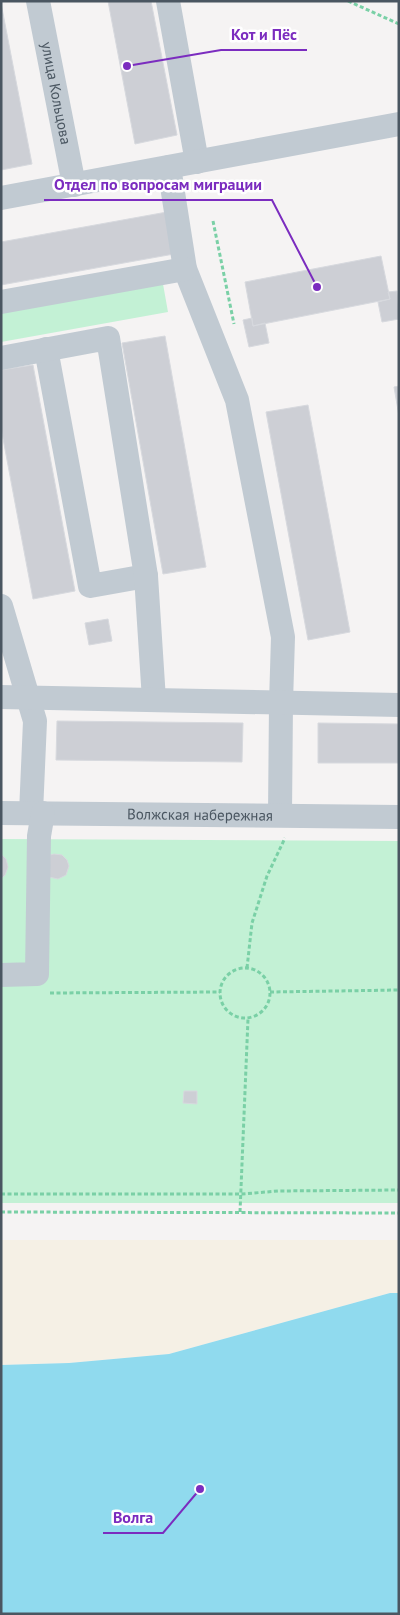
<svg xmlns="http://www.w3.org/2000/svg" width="400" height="1615" font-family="'PT Sans',sans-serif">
	<rect width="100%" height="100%" fill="#f5f3f3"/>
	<path fill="#c3f1d5" d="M163,284L168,312L1,342V313Z
		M1,839L399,841V1203H1Z"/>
	<path fill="#f5f0e5" d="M1,1240H399V1293H390L169,1354L69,1363L1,1365Z"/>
	<path fill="#90daee" d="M390,1293H399V1614H1V1365L69,1363L169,1354Z"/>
	<path fill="#cdcfd5" stroke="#d7d9de" d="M108,1H151L177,135L135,144Z
		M1,3L32,164L1,170Z
		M167,212L174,254L1,285V242Z
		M381,256L390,299L253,326L245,282Z
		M397,291L399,319L382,322L378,302L390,299L388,292Z
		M252,318L253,326L265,323L269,343L249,347L243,320Z
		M165,336L206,567L163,574L122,343Z
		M33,365L75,591L33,599L1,428V370Z
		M399,386V416L394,387Z
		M308,405L350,632L308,640L266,412Z
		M108,619L112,641L89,645L85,623Z
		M57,721L243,723L242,762L56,760Z
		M318,723L399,724V763H318Z
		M1,854L6,859L8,867L5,875L1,879Z
		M54,854L62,855L67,860L69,866L66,875L58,879L49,877L50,855Z
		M184,1091H197V1104L183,1103Z"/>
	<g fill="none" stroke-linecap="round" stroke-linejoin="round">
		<path stroke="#7ad0a6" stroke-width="3" stroke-dasharray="4 2.5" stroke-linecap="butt" d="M348,1L399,24
			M213,221L234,324
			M220 993a25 25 0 1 1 50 0a25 25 0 1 1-50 0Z
			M247,968L252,923L267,876L285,838
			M270,992L399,990
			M50,993L220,992
			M1,1194H242L278,1191L399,1190
			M1,1212L399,1213
			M240,1212L248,1019"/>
		<g stroke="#c1cad2" stroke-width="24">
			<path id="s1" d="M38,1L74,185"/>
			<path d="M168,1L197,162"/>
			<path d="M169,167L185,269L237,400L283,637L281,703L280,815"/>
			<path d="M1,198L399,124"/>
			<path d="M1,302L185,269"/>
			<path d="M46,349L90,586L146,576"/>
			<path d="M1,358L108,338L146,576L154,700"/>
			<path d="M1,606L35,721L31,813"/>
			<path d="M1,697L399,705"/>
			<path id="s2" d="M1,813L399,817"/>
			<path d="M1,975L37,974L39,836L43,813"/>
		</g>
	</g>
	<g text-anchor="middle" stroke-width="5" stroke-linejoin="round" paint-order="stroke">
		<g font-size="15" fill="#4a5661" stroke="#fff">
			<text dy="5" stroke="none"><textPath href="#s1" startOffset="94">улица Кольцова</textPath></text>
			<text dy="5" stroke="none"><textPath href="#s2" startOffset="199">Волжская набережная</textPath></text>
		</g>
	</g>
	<path fill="none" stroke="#7b2cbf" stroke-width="2" d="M127 66L221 50H307M317 287L272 200H44M200 1489L163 1533H103"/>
	<g fill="#7b2cbf" stroke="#fff" stroke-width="2">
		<circle cx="127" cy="66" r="5"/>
		<circle cx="317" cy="287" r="5"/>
		<circle cx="200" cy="1489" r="5"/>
	</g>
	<g font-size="16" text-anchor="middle" font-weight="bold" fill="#7b2cbf" stroke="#fff" stroke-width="5" stroke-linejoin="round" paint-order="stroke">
		<text x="264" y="40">Кот и Пёс</text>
		<text x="158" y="190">Отдел по вопросам миграции</text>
		<text x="133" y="1523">Волга</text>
	</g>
	<rect width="400" height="1615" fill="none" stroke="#4a5661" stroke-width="5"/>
</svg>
